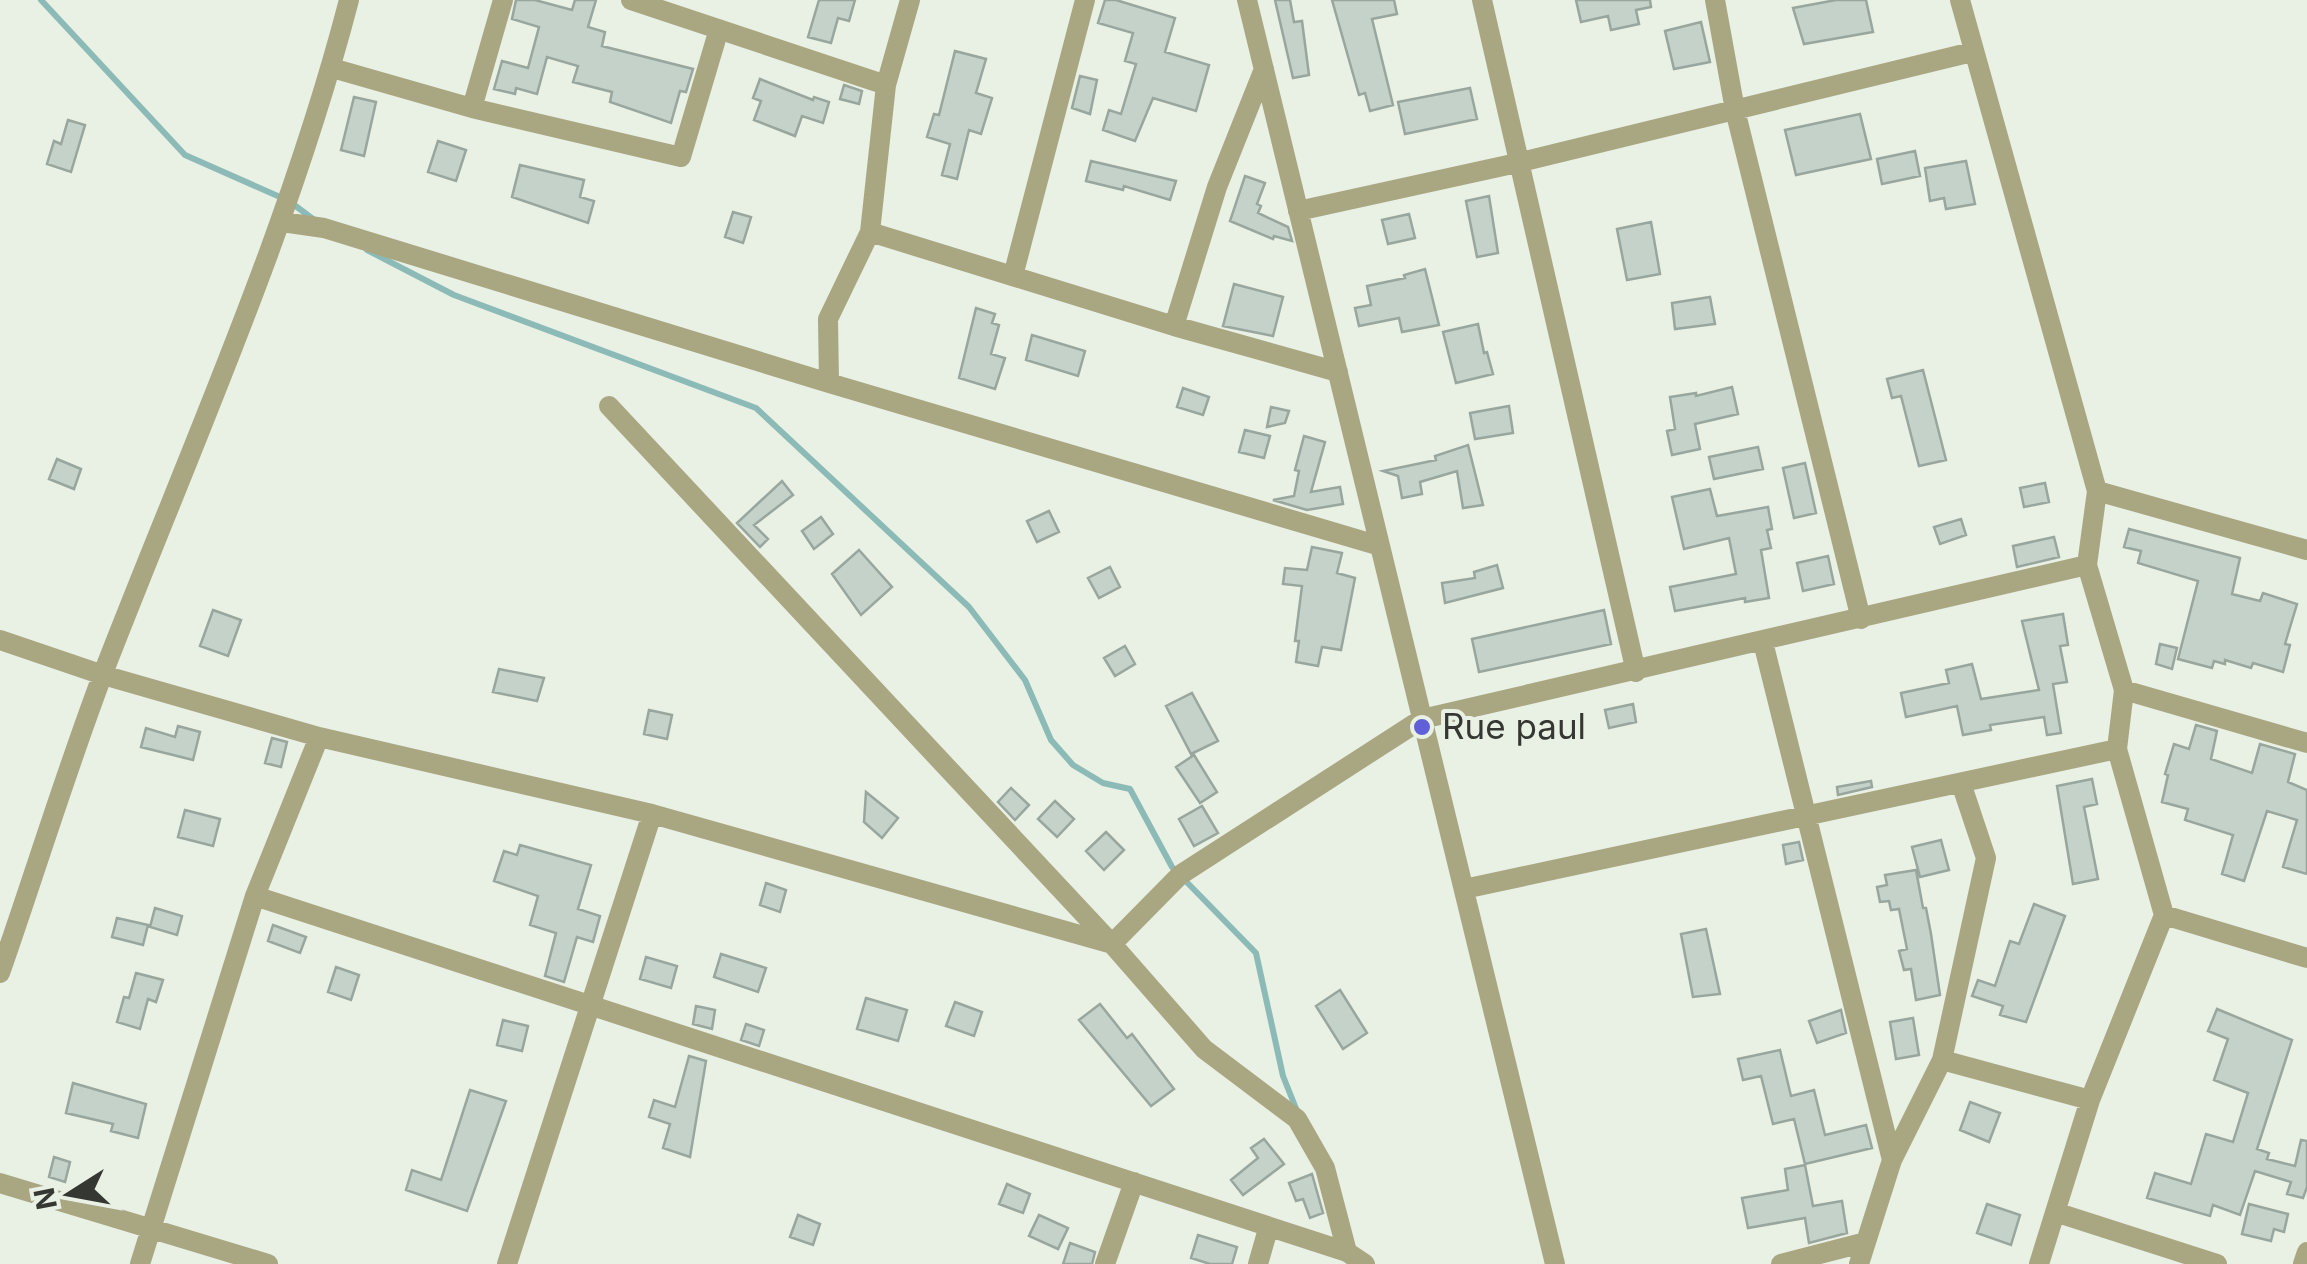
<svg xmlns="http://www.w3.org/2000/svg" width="2307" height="1264" font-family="Inter,sans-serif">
	<rect width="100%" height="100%" fill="#e9f0e4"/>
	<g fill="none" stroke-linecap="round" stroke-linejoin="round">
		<path stroke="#8cbab7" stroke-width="6" d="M41,0L185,155L289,201L313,219
			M367,250L454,295L756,408L969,607L1025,680L1051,740L1073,765L1103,783L1130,789L1172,867L1256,953L1283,1076L1297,1111"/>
	</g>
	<path fill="#c4d2ca" stroke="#98a69e" stroke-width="2.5" d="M516,0H535L572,10L575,0H596L588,27L605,32L602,46L693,69L686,92L680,91L671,123L610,102L612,92L573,82L578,66L547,57L537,94L516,88L515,94L494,89L502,61L528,68L539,27L512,19Z
		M819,0H855L849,21L838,18L831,43L808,37Z
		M1105,0H1116L1175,18L1165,52L1209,65L1196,111L1153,98L1135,141L1103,130L1109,110L1121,114L1136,64L1125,61L1133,33L1098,23Z
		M1275,0H1290L1294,22L1302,21L1309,75L1293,78Z
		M1332,0H1394L1397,14L1372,19L1393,105L1370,111L1365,93L1359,95Z
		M1576,0H1650L1651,7L1636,10L1639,24L1611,30L1608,16L1581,22Z
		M1836,0H1866L1873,32L1804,44L1793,8Z
		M1701,22L1710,62L1674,69L1665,31Z
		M955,51L986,59L976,93L992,98L981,134L969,130L957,179L942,175L950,144L927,137L934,114L939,115Z
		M1080,76L1097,80L1090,114L1072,108Z
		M760,79L813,100L814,97L829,102L823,123L802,116L795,136L754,120L761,101L753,98Z
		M844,85L862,91L859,104L840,99Z
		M1470,88L1477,119L1405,134L1398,102Z
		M354,97L376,102L364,156L341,150Z
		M1860,114L1871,159L1796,175L1785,130Z
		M68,120L85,125L71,172L47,164L54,141L61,144Z
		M438,141L466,150L456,181L428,172Z
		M1915,151L1920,176L1882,184L1877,159Z
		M1091,161L1176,181L1170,200L1124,186L1123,190L1086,181Z
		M1966,161L1975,204L1946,209L1944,198L1930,201L1925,168Z
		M520,165L584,180L580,197L594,201L588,223L512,197Z
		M1245,176L1265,183L1257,204L1261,206L1258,213L1288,227L1292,241L1274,236L1273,239L1230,221Z
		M1489,196L1498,253L1477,257L1466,201Z
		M733,212L751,217L743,243L725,237Z
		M1409,214L1415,238L1388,244L1382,220Z
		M1651,222L1660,274L1627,280L1617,229Z
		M1425,269L1439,325L1402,332L1399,318L1359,326L1355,308L1371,305L1367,286L1405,278L1404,275Z
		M1234,284L1283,297L1273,336L1223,326Z
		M1710,297L1715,324L1675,329L1672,303Z
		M976,308L995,314L992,323L999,325L991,354L1005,358L995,389L959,378Z
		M1478,324L1484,353L1487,352L1493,374L1456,383L1443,332Z
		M1032,335L1085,351L1078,376L1026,360Z
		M1923,370L1946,460L1919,466L1901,396L1892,398L1887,379Z
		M1732,387L1738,414L1695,424L1700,449L1672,455L1667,431L1675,429L1670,397L1696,393V396Z
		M1183,388L1209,397L1203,415L1177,407Z
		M1509,406L1513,433L1475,439L1470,413Z
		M1271,407L1289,411L1285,423L1267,427Z
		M1245,430L1270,436L1264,458L1239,452Z
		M1304,436L1325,442L1311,492L1340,487L1343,504L1307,510L1273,500L1294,496L1299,471L1295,470Z
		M1468,445L1483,505L1463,508L1457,471L1420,482L1422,494L1402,498L1398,476L1383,471L1436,460L1435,456Z
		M1758,447L1763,469L1714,479L1709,457Z
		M57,459L81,469L74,489L49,479Z
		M1805,463L1816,513L1794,518L1783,468Z
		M782,481L793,495L754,525L768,539L760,547L737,523Z
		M2045,483L2049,502L2024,507L2020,488Z
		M1710,489L1717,516L1768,507L1772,529L1767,530L1771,548L1761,550L1769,598L1745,602V598L1675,611L1670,587L1736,574L1729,538L1684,549L1672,497Z
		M1049,511L1059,532L1037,542L1027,521Z
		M821,517L833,534L814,549L802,531Z
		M1961,519L1966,535L1940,544L1934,527Z
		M2129,529L2240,558L2232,594L2260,601L2263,593L2297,604L2285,644L2290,645L2283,672L2253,663L2251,668L2225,660V664L2214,661L2212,668L2178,659L2198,581L2138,563L2141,551L2124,547Z
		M2054,537L2059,557L2017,567L2013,546Z
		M1312,547L1342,553L1337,573L1355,578L1341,650L1322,647L1318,666L1296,662L1299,641H1295L1302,586L1283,584L1285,568L1307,570Z
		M859,550L892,587L861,615L832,574Z
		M1828,556L1834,584L1803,591L1797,563Z
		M1497,565L1503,588L1445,603L1442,583L1475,578L1474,572Z
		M1110,567L1120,587L1099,598L1088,578Z
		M213,610L241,620L228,656L200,646Z
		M1604,610L1611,644L1479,672L1472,639Z
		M2063,614L2068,645L2060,646L2067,682L2053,684L2061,733L2047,735L2044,717L1990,725L1991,730L1963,735L1957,706L1906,717L1901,693L1949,683L1946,670L1972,664L1981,699L2039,690L2022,621Z
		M2160,644L2177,648L2172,669L2156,664Z
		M1125,646L1135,664L1115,676L1104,658Z
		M499,669L544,678L537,701L493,692Z
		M1192,693L1218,741L1191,754L1166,706Z
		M1633,704L1636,722L1609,728L1605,710Z
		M649,710L672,715L667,739L644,734Z
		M2196,725L2217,731L2211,759L2252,773L2260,744L2295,754L2288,782L2307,790V874L2283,867L2297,820L2267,811L2244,881L2222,874L2233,835L2185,820L2188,809L2162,802L2168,775L2165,774L2174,744L2189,749Z
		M178,726L200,732L193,760L141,747L146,728L175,737Z
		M272,738L287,742L281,767L265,763Z
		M1194,755L1217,792L1200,803L1176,767Z
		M2092,779L2097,804L2084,807L2098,879L2073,884L2057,786Z
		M1871,781L1872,787L1838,795L1837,787Z
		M1011,788L1029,805L1015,820L998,802Z
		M866,792L898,818L882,838L864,822Z
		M1055,801L1074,819L1057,837L1038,819Z
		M1202,806L1218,833L1194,846L1179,819Z
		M185,810L220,819L213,846L178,837Z
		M1106,832L1124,850L1104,870L1086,851Z
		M1941,840L1949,870L1920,877L1912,847Z
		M1799,842L1803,860L1786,864L1783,845Z
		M520,845L591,865L578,909L600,916L593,942L577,937L564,982L545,976L556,933L530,925L538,896L494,881L504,851L517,855Z
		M1916,870L1923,908H1926L1931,934L1940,995L1916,1000L1911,969L1904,970L1899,951L1907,949L1899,909L1891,910L1889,901L1880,902L1877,887L1887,885L1885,875Z
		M766,883L786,890L780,912L760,905Z
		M2034,904L2065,916L2026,1022L2000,1015L2003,1006L1972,996L1978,980L1995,986L2010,941L2019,944Z
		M155,908L182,916L177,935L150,927Z
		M117,918L148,925L143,945L112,937Z
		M273,925L306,937L300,953L268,941Z
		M1706,929L1720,994L1693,997L1681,934Z
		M721,954L766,968L758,992L714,977Z
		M646,957L677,966L671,988L640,979Z
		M336,967L359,975L351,1000L328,992Z
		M136,973L163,980L156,1002L148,999L140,1029L117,1022L124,997L129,998Z
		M1340,990L1367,1033L1343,1049L1316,1006Z
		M866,998L907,1010L898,1041L857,1029Z
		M955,1002L982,1012L974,1036L946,1026Z
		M1100,1004L1127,1038L1132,1034L1174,1089L1151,1106L1079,1020Z
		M696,1006L715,1010L712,1029L693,1024Z
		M2217,1009L2292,1040L2257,1149L2269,1153L2267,1159L2295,1166L2301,1140L2307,1141V1187L2303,1198L2287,1194L2291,1182L2255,1171L2240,1215L2213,1205L2210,1216L2147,1198L2155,1173L2191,1184L2206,1134L2233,1142L2248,1093L2214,1080L2228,1039L2208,1031Z
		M1841,1010L1846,1033L1817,1043L1809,1021Z
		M1913,1018L1919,1055L1896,1059L1890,1022Z
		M503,1020L528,1026L522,1051L497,1045Z
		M746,1024L764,1030L759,1046L741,1040Z
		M1780,1050L1791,1096L1814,1090L1825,1135L1866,1125L1872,1148L1805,1164L1794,1119L1773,1124L1761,1076L1743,1080L1738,1059Z
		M689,1056L706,1061L690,1157L663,1148L670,1124L649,1117L654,1100L675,1107Z
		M73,1083L146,1104L138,1138L111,1131L113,1124L66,1113Z
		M470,1090L506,1101L467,1211L406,1190L412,1170L441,1180Z
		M1970,1102L2000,1113L1989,1142L1960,1130Z
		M1264,1139L1284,1164L1243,1195L1231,1180L1258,1158L1251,1148Z
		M54,1157L70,1162L65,1182L49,1177Z
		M1805,1165L1813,1206L1842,1201L1847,1233L1809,1243L1805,1218L1748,1228L1742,1198L1788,1190L1785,1169Z
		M1312,1174L1323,1213L1310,1218L1303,1199L1296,1201L1289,1183Z
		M1007,1184L1030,1194L1023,1213L999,1204Z
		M1987,1204L2020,1215L2011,1245L1977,1233Z
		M2249,1204L2288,1214L2284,1232L2274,1229L2271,1241L2242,1234Z
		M798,1215L820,1224L813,1245L790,1237Z
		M1039,1215L1068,1228L1058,1249L1029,1236Z
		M1198,1235L1237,1247L1232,1264H1210L1191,1258Z
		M1070,1243L1095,1252L1092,1264H1063Z"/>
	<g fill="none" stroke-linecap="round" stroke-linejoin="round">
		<path stroke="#a9a682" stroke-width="20" d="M631,0L886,85
			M1247,0L1555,1264
			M1482,0L1636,672
			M1715,0L1735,110L1861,619
			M1960,0L2097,491L2087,565L2124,690L2117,749L2164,915L2090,1100L2039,1264
			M332,68L472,108L681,157L719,29
			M472,108L503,0
			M1298,211L1517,163L1972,52
			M282,222L324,228L829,383L1380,546
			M870,232L1174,326L1338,372
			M1013,276L1085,0
			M1174,326L1217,187L1264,69
			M829,383L828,319L870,232L886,85L910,0
			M609,406L1112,944L1204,1049L1297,1119L1325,1168L1347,1252
			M2097,491L2307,550
			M0,640L103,675L319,737L652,814L1112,944L1180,875L1422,719L2087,565
			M1763,642L1892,1160
			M2124,690L2307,743
			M1464,889L2117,749
			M255,896L1347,1252L1365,1264
			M2164,915L2307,958
			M0,973C35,873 66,771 104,671C190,449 289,231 349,0
			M1942,1060L2090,1100
			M0,1183L268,1264
			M2055,1212L2217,1264
			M140,1264L255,896L319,737
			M507,1264L652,814
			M1105,1264L1134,1182
			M1258,1264L1268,1229
			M1781,1264L1866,1242
			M1859,1264L1892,1160L1942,1060L1986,858L1961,783
			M2303,1264L2307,1252"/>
	</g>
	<circle fill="#6160d9" stroke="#e9f0e4" stroke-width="4" cx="1422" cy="727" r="10"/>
	<g text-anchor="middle" stroke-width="8" stroke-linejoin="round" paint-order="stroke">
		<g font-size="35" fill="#343732" stroke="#e9f0e4" text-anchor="start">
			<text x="1442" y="739">Rue paul</text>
		</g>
	</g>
	<g transform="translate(70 1194) rotate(259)" stroke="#e9f0e4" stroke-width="8" paint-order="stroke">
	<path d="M0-8L18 38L0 25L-18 38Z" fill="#343732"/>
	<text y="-15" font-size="28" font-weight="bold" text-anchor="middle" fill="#343732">N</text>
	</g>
</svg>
